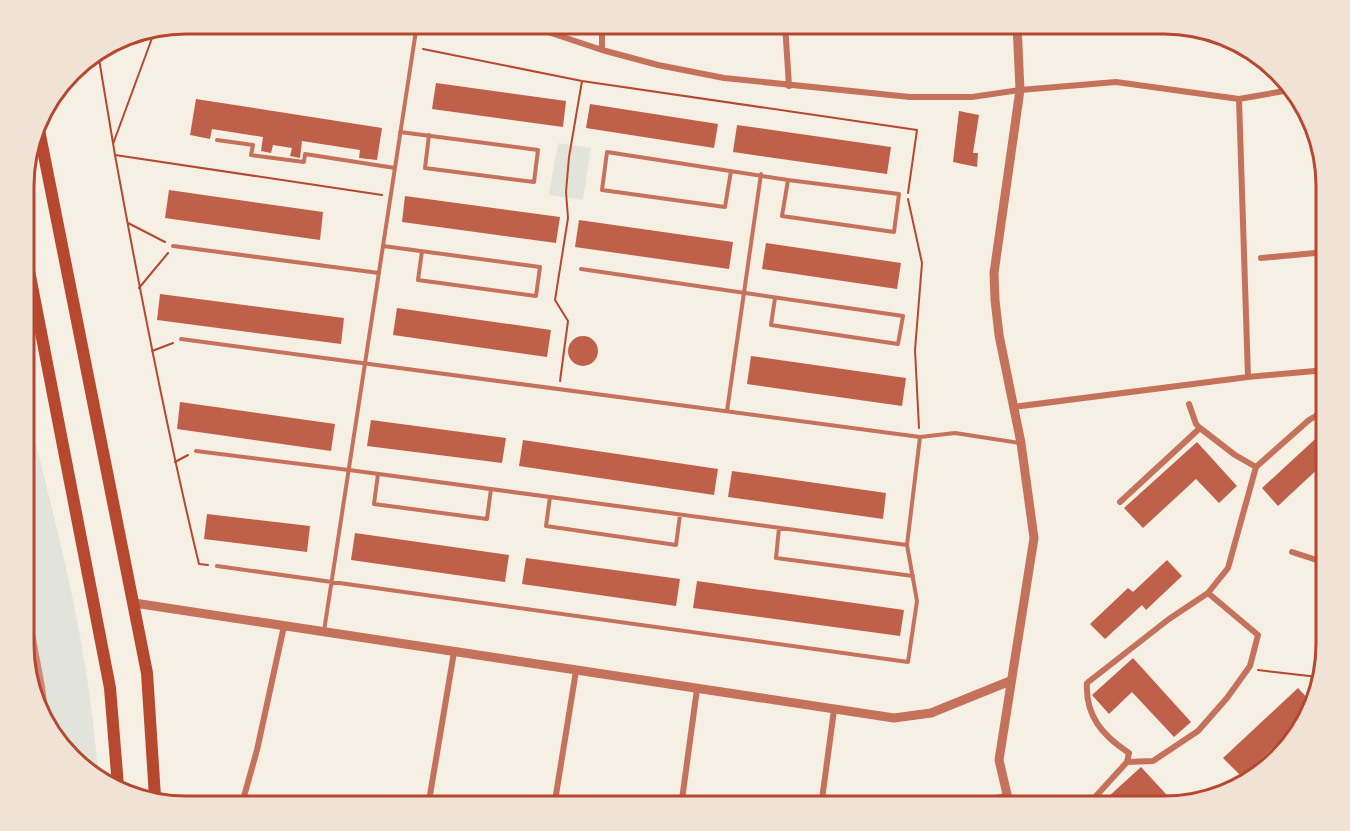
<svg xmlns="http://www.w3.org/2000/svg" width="1350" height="831" font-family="Poppins,sans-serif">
	<rect width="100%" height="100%" fill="#f6efe4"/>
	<path fill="#e2e4dc" d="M558,143L591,148L583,200L549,195Z
		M25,400C56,526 91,650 98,780L46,726L25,665Z"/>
	<path fill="#bf614a" d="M436,83L566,101L563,127L432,109Z
		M196,99L382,128L377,160L359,158L360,150L302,141L300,158L290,156L292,148L273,145L271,153L261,151L263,137L212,129L210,139L190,135Z
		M590,104L718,124L714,148L586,128Z
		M959,111L979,115L973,153H978L977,167L953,162Z
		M737,125L891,147L887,174L733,152Z
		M169,190L323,212L320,240L165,218Z
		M405,196L560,217L556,243L402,222Z
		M579,220L733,242L729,269L575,247Z
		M766,243L901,263L897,289L762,269Z
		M160,294L344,318L341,344L157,320Z
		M397,308L551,330L547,357L393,335Z
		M568 351a15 15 0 1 1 30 0a15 15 0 1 1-30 0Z
		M751,356L906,378L902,406L747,384Z
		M180,402L335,424L331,451L177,429Z
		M371,420L506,438L502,463L367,446Z
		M1326,429V467L1323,464L1278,506L1262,488Z
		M523,440L718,469L714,495L519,466Z
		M1197,442L1237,486L1219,503L1196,479L1143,528L1124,508Z
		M732,471L886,493L883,519L728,497Z
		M207,514L310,526L307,552L204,539Z
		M355,533L509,555L505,582L351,560Z
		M526,558L680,579L676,606L522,584Z
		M1167,560L1182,576L1146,610L1142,605L1105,639L1090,624L1128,588L1133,592Z
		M697,581L904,610L900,636L693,608Z
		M1133,658L1191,722L1174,737L1132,692L1109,714L1092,695Z
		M1298,688L1310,701L1304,719L1242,777L1223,758Z
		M1141,767L1177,806L1144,807L1139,801L1132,807H1097Z"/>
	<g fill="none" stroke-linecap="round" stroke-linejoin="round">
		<path stroke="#b5482f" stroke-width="2" d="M423,49L582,81L917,130L908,193
			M98,53L115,155
			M113,144L155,30
			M908,199L922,263L915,350L919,428
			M128,223L165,242
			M139,288L168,253
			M152,351L173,343
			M560,381L568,321L555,300L568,218L566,192L569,157L582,81
			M175,462L188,455
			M208,565L199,564C166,428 140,292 115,155L382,195
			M1258,670L1318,677"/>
		<path stroke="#c5725c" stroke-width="4" d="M400,132L538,150L534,182L425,168L429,135
			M217,140L253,145L251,155L304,162L305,154L395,168
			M731,171L725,207L602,190L607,152L788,180L899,194L894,232L782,216L788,180
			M173,246L379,273
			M383,246L540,267L536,296L418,280L422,251
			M581,269L903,316L898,344L771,325L775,298
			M181,339L920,437L955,433L1019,443
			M727,411L761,174
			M196,451L349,470L907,545
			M378,474L374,504L487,519L491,489
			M550,497L546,526L676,545L680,515
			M779,528L776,558L913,576
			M217,566L908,662L917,601L907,545L920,437
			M324,631L417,24"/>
		<path stroke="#c5725c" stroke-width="6" d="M524,24L602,50L658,65L724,78L910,97H972L1020,90L1116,82L1239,99L1290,90
			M602,24V50
			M785,24L789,86
			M1239,99L1248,377
			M1261,258L1326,252
			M1189,404L1196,424L1200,428L1235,455L1256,467
			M1013,407L1248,377L1326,370
			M1120,502L1200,428
			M1292,552L1326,563
			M1127,762L1153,761L1198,731L1227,698L1250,666L1258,635L1208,593
			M241,807L257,750L284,626
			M428,807L454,652
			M554,807L576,671
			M681,807L697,689
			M821,807L834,710
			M947,807L1007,796
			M1086,807L1127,762L1129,753C1103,736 1085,716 1087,683L1169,619L1208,593L1228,568L1256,467L1309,420L1326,410"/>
		<path stroke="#c5725c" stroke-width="9" d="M134,603L894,718L931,713L1010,681
			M1010,807L999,760L1034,538L1021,443L999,335L995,300L994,273L1020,90L1017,24"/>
		<path stroke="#b5482f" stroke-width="12" d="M38,125L147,673L155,797
			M25,250L110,688L118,786"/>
		<path stroke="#cf8b77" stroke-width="4.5" d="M25,592L43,688L48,727"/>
	</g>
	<path d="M0 0H1350V831H0ZM186 34H1164A152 152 0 0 1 1316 186V644A152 152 0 0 1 1164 796H186A152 152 0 0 1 34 644V186A152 152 0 0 1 186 34Z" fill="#f1e2d6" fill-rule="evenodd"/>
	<path fill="none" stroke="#b5482f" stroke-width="3" d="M186 34H1164A152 152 0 0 1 1316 186V644A152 152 0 0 1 1164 796H186A152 152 0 0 1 34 644V186A152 152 0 0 1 186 34Z"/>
</svg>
